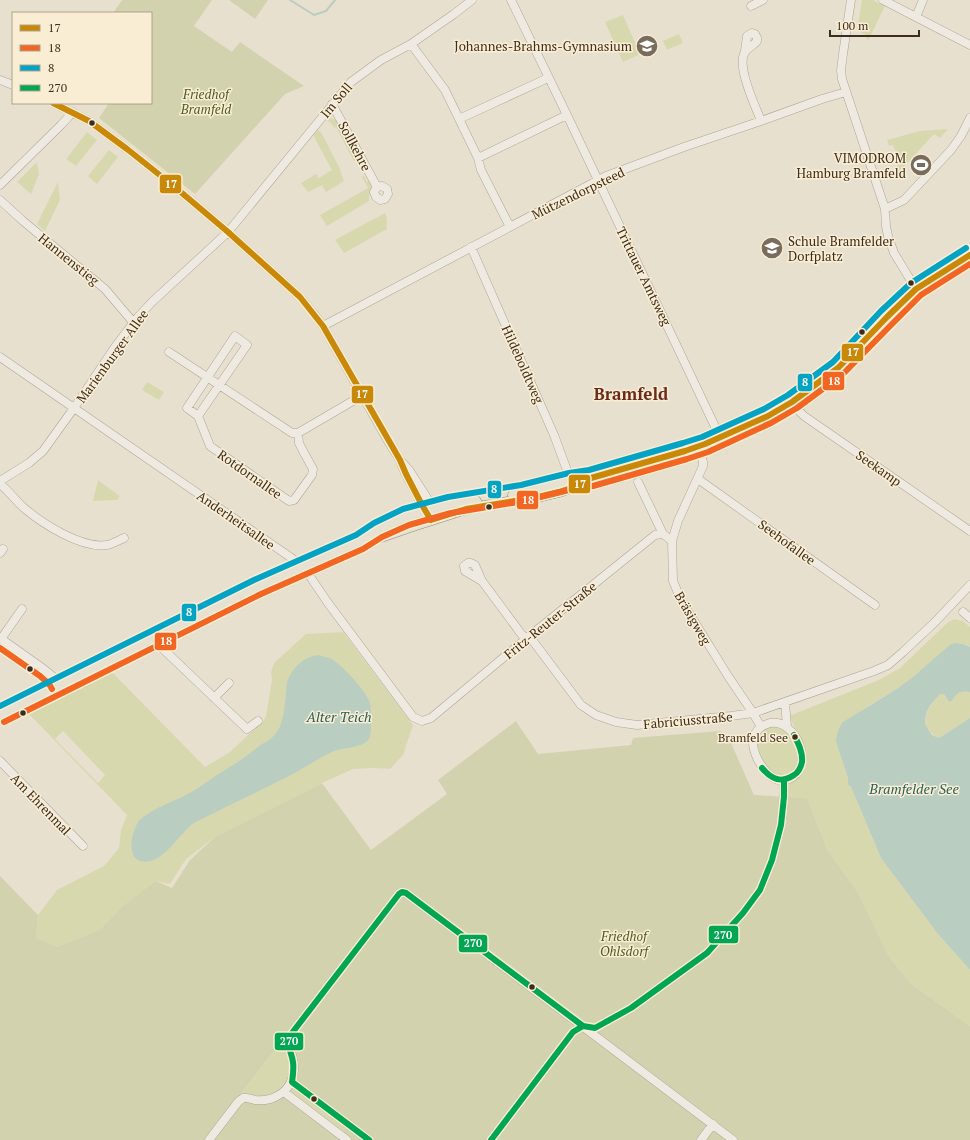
<svg xmlns="http://www.w3.org/2000/svg" width="970" height="1140" font-family="'PT Serif',serif">
	<rect width="100%" height="100%" fill="#e8e0ce"/>
	<path fill="#d8d8af" fill-rule="evenodd" d="M862,0H873L885,6L868,41L865,34L857,31Z
		M623,15L640,54L623,62L605,22Z
		M679,34L683,43L667,50L663,41Z
		M331,118L338,121L357,159L354,161L336,127L334,128L330,122L327,121Z
		M948,129L940,138L934,134L899,172L894,154L896,153L893,145L889,146L887,140L920,131Z
		M318,130L321,132L339,167L344,181L326,192L322,185L308,192L301,183L316,174L319,178L332,170L313,135Z
		M87,132L97,140L76,166L66,159Z
		M109,150L118,157L97,184L88,176Z
		M37,162L39,174L31,194L17,182Z
		M364,176L367,182L369,181L371,186L372,193L369,195V201L327,226L320,215L368,188L362,177Z
		M58,182L60,200L45,231L37,224Z
		M385,213C388,220 386,222 387,229L344,253L335,240Z
		M147,382L164,392L159,400L142,390Z
		M98,480L120,496L117,500L93,501Z
		M954,619L963,621L970,627V647L963,644L957,643L898,688L871,704L840,726C840,732 836,736 836,742L848,778V785L851,787L881,858L938,934L970,970V1026L911,984L888,955L859,894L828,851L807,798L786,797C787,789 789,783 795,778C797,777 799,776 801,774C816,760 796,731 789,716L879,680L900,668L947,623Z
		M343,632L413,725L403,755L390,769L373,768L353,769L322,783L216,836L186,859L170,884L156,881L101,929L57,947L36,938L38,915L57,890L104,866L119,848L121,830L127,815L29,714L111,671L205,767L230,752L248,735L263,722L266,716L272,680L271,672L274,663L306,634ZM63,731L105,775L98,783L55,739Z
		M960,691L970,692V718L939,738C932,736 929,729 925,724C926,709 931,705 940,694H944L949,702L952,701L956,694Z
		M775,725C777,726 779,726 781,727C792,733 805,759 795,769C787,778 773,778 766,767C764,764 763,760 761,756C752,739 756,730 775,725Z
		M280,1043C286,1050 292,1061 290,1072C289,1077 285,1082 282,1085C278,1091 274,1095 267,1097C259,1099 250,1095 242,1092Z
		M292,1089L297,1090L346,1127L342,1133L292,1094L291,1091Z"/>
	<path fill="#d3d2af" fill-rule="evenodd" d="M122,0H212L194,26L232,52L240,42L304,86L285,94L195,194L99,118L109,103H151V13H113Z
		M229,0H268L255,19Z
		M516,721L538,754L631,745L633,738L720,731L728,736L754,795L807,798L828,851L859,894L888,955L911,984L970,1026V1140H0V876L38,915L36,938L57,947L101,929L123,906L156,881L172,888L190,860L216,836L322,783L371,850L447,794L438,780ZM280,1043C286,1050 292,1061 290,1072C289,1078 279,1091 273,1094C269,1096 262,1097 258,1097C252,1097 247,1094 242,1092ZM292,1089L297,1090L346,1127L342,1133L292,1095L291,1091Z"/>
	<path fill="#bacdc1" d="M957,643L963,644L970,647V692C960,690 956,693 952,701L949,702L944,694H940C930,706 926,708 925,724L932,735L939,738L970,718V970L938,934L881,858L851,787L848,785V778L836,742C836,736 839,726 843,722L898,688L914,676L951,644Z
		M318,655C322,656 326,657 330,658C340,663 358,683 364,692C366,696 369,699 370,703C371,709 372,734 369,739C362,749 340,747 330,753C317,759 305,768 293,774C260,791 227,806 194,823C178,834 162,867 140,861C126,857 132,829 139,821C148,811 171,802 184,796C196,790 206,782 217,775C232,766 246,757 259,746C265,742 272,739 276,733C285,723 285,697 287,683C291,669 303,657 318,655Z"/>
	<g fill="none" stroke-linecap="round" stroke-linejoin="round">
		<path stroke="#bacdc1" stroke-width="2" d="M290,0L314,15L326,11L335,0"/>
		<g stroke="#ada597" stroke-width="9">
			<path id="minor" d="M511,0L567,115L720,437
				M851,0L843,54L841,70L842,79L885,209L886,226L888,236L894,253L916,289
				M883,0L970,45
				M751,6L763,0
				M916,17L923,0
				M411,44L445,90L478,158L481,170L510,227
				M745,51L747,36L752,33L755,34L757,38V41C754,45 748,48 745,52C736,66 755,105 761,121
				M0,80L13,85
				M53,103L89,121L127,149L176,188L228,232L300,297L314,314L323,326L388,441L400,460L409,470L427,498L433,509L432,513
				M332,104L377,187L374,192L376,197L380,200L385,199L388,194L387,189L382,186L377,187
				M459,119L548,78
				M478,158L567,115
				M0,185L61,125L73,112
				M0,200L23,221L105,289L133,322
				M885,209L904,200L951,150L961,136L970,118
				M471,247L554,435L571,481
				M323,326L606,176L684,147L761,121L822,99L846,92
				M235,336L247,345L198,416L187,408Z
				M169,352L292,433H298L363,395
				M0,357L293,559L309,575L328,603L413,717L422,721L431,718L527,638L655,535L663,534L672,541
				M792,402L799,411L804,416L970,531
				M198,416L210,446L289,501L294,500L312,475L313,469L303,451L299,443L298,433
				M698,446L703,462V466L678,521L672,541L673,581L681,600L728,676L753,713L761,727
				M401,463C405,475 412,485 418,497C421,504 423,510 428,516
				M698,479L875,605
				M0,481L29,463L43,451L74,408L115,347L138,317L152,302L228,232L351,82L381,60L411,44L454,14L472,0
				M638,482L663,534
				M0,484C9,491 16,501 24,508C43,524 82,549 107,545C113,544 119,540 124,538
				M0,553L3,549
				M468,563H471L475,565L482,581L465,571L464,566Z
				M482,581L522,635L533,641L581,705L596,715L616,722L637,725L731,716L753,713L874,671L888,665L903,652L935,622L970,585
				M963,612L970,618
				M157,637L163,649L247,729L258,721
				M0,638L45,670L56,679L59,686
				M1,639L22,609
				M214,698L229,683
				M785,702L787,727
				M770,723C796,718 816,768 789,779C774,785 764,771 758,760C750,744 750,729 770,723Z
				M0,761L83,846
				M584,1027L595,1028L631,1008L707,953L743,913L760,890L772,860L781,825L784,797V780
				M292,1082L369,1140
				M284,1092L347,1140
				M209,1140L238,1102C239,1101 242,1099 243,1098C247,1097 251,1099 255,1100C263,1101 270,1100 277,1096C292,1089 297,1071 292,1056C290,1049 286,1045 288,1038L399,894L402,892L406,893L733,1140
				M491,1140L573,1032L583,1026
				M701,1140L713,1124"/>
		</g>
		<g stroke="#938a7e" stroke-width="11">
			<path id="major" d="M513,495C536,491 559,482 582,479
				M360,542L381,537L416,525L466,509L538,497L559,492L574,487L591,478L631,466L685,451L705,444L768,416L792,402L838,368L887,317L903,301L916,289L970,255
				M0,715L258,587L360,542L378,530L398,520L433,509L476,501"/>
		</g>
		<use href="#minor" stroke="#efeae1" stroke-width="8"/>
		<use href="#major" stroke="#e7e1d1" stroke-width="10"/>
		<g stroke="#f9eed4" stroke-width="9">
			<path id="bus-1" d="M53,103L89,121L127,149L176,188L228,232L300,297L323,326L400,460L406,474L422,505L431,520
				M431,520L466,509L538,497L559,492L574,487L591,478L685,451L705,444L768,416L792,402L838,368L887,317L916,289L970,255"/>
		</g>
		<g stroke="#f9eed4" stroke-width="9">
			<path id="bus-2" d="M0,648L40,676L49,684L52,689
				M4,722L261,594L363,549L382,537L409,525L451,513L524,501L573,489L593,486L687,459L708,452L771,423L797,408L843,374L893,323L921,295L970,264"/>
		</g>
		<g stroke="#f9eed4" stroke-width="9">
			<path id="bus-3" d="M0,706L254,580L356,535L374,523L403,509L448,497L521,485L569,473L589,470L683,443L702,437L764,409L788,395L833,362L881,311L911,283L966,248"/>
		</g>
		<g stroke="#f9eed4" stroke-width="9">
			<path id="bus-4" d="M762,768C771,779 781,784 794,775C799,772 801,767 802,762C803,752 798,743 794,735
				M583,1026L595,1028L631,1008L707,953L743,913L760,890L772,860L781,825L784,797V780
				M369,1140L292,1082C293,1075 294,1069 293,1062C291,1049 285,1046 292,1033L399,894L402,892L406,893L583,1026
				M491,1140L573,1032L583,1026"/>
		</g>
		<use href="#bus-1" stroke="#c98808" stroke-width="6"/>
		<use href="#bus-2" stroke="#f26522" stroke-width="6"/>
		<use href="#bus-3" stroke="#03a3c5" stroke-width="6"/>
		<use href="#bus-4" stroke="#00a651" stroke-width="6"/>
	</g>
	<defs>
		<g id="school-disc" transform="scale(1.15)"><circle r="9.5" fill="#7a6c5c" stroke="#f9eed4"/><path d="M0-5L7-2L0 1L-7-2ZM-4 1L0 2.5L4 1V4Q0 6-4 4Z" fill="#fff"/></g>
		<g id="stadium-disc" transform="scale(1.15)"><circle r="9.5" fill="#7a6c5c" stroke="#f9eed4"/><path d="M0-5a6.5 5 0 1 0 0 10a6.5 5 0 1 0 0-10ZM-3.5-1.8h7v3.6h-7Z" fill="#fff"/></g>
	</defs>
	<g fill-rule="evenodd">
		<use href="#school-disc" x="647" y="46"/>
		<use href="#stadium-disc" x="921" y="165"/>
		<use href="#school-disc" x="772" y="248"/>
	</g>
	<g fill="#3e2d1e" stroke="#f9eed4" stroke-width="1.5">
		<circle cx="92" cy="123" r="3.5"/>
		<circle cx="911" cy="283" r="3.5"/>
		<circle cx="862" cy="332" r="3.5"/>
		<circle cx="489" cy="507" r="3.5"/>
		<circle cx="30" cy="669" r="3.5"/>
		<circle cx="23" cy="713" r="3.5"/>
		<circle cx="795" cy="737" r="3.5"/>
		<circle cx="532" cy="987" r="3.5"/>
		<circle cx="314" cy="1099" r="3.5"/>
	</g>
	<g text-anchor="middle" stroke-width="3" stroke-linejoin="round" paint-order="stroke">
		<g font-size="12" fill="#3e2d1e" stroke="#f9eed4" text-anchor="end">
			<text x="788" y="742">Bramfeld See</text>
		</g>
		<g font-size="13" fill="#3e2d1e" stroke="#f9eed4" text-anchor="end">
			<text x="632" y="51">Johannes-Brahms-Gymnasium</text>
			<text x="906" y="163">VIMODROM<tspan x="906" dy="15">Hamburg Bramfeld</tspan></text>
			<text x="788" y="246" text-anchor="start">Schule Bramfelder<tspan x="788" dy="15">Dorfplatz</tspan></text>
		</g>
		<g font-size="13" font-style="italic" fill="#4e5c22" stroke="#f9eed4">
			<text x="206" y="99">Friedhof<tspan x="206" dy="15">Bramfeld</tspan></text>
			<text x="624" y="941">Friedhof<tspan x="624" dy="15">Ohlsdorf</tspan></text>
		</g>
		<g font-size="13" fill="#3e2d1e" stroke="#f9eed4">
			<text transform="translate(336 100) rotate(-50)" y="5">Im Soll</text>
			<text transform="translate(355 146) rotate(62)" y="5">Sollkehre</text>
			<text transform="translate(578 193) rotate(-26)" y="5">Mützendorpsteed</text>
			<text transform="translate(69 259) rotate(39)" y="5">Hannenstieg</text>
			<text transform="translate(644 276) rotate(64)" y="5">Trittauer Amtsweg</text>
			<text transform="translate(112 356) rotate(-54)" y="5">Marienburger Allee</text>
			<text transform="translate(523 364) rotate(66)" y="5">Hildeboldtweg</text>
			<text transform="translate(879 468) rotate(35)" y="5">Seekamp</text>
			<text transform="translate(250 474) rotate(35)" y="5">Rotdornallee</text>
			<text transform="translate(236 520) rotate(35)" y="5">Anderheitsallee</text>
			<text transform="translate(787 542) rotate(36)" y="5">Seehofallee</text>
			<text transform="translate(693 618) rotate(60)" y="5">Bräsigweg</text>
			<text transform="translate(550 620) rotate(-39)" y="5">Fritz-Reuter-Straße</text>
			<text transform="translate(688 720) rotate(-5)" y="5">Fabriciusstraße</text>
			<text transform="translate(41 804) rotate(46)" y="5">Am Ehrenmal</text>
		</g>
		<g font-size="14" font-style="italic" fill="#2b5f5b" stroke="#f9eed4">
			<text x="339" y="722">Alter Teich</text>
			<text x="914" y="794">Bramfelder See</text>
		</g>
		<g font-size="17" font-weight="bold" fill="#6e2a19" stroke="#f9eed4">
			<text x="631" y="400">Bramfeld</text>
		</g>
	</g>
	<g stroke="#f9eed4" stroke-width="1.5">
		<rect x="159" y="174" width="23" height="20" rx="4" fill="#c98808"/>
		<rect x="841" y="343" width="23" height="19" rx="4" fill="#c98808"/>
		<rect x="822" y="371" width="23" height="20" rx="4" fill="#f26522"/>
		<rect x="797" y="373" width="16" height="19" rx="4" fill="#03a3c5"/>
		<rect x="351" y="385" width="23" height="19" rx="4" fill="#c98808"/>
		<rect x="568" y="474" width="23" height="20" rx="4" fill="#c98808"/>
		<rect x="487" y="480" width="15" height="19" rx="4" fill="#03a3c5"/>
		<rect x="516" y="490" width="23" height="20" rx="4" fill="#f26522"/>
		<rect x="181" y="603" width="16" height="19" rx="4" fill="#03a3c5"/>
		<rect x="154" y="632" width="23" height="19" rx="4" fill="#f26522"/>
		<rect x="708" y="925" width="31" height="19" rx="4" fill="#00a651"/>
		<rect x="458" y="934" width="30" height="19" rx="4" fill="#00a651"/>
		<rect x="274" y="1032" width="30" height="19" rx="4" fill="#00a651"/>
	</g>
	<g font-size="11" text-anchor="middle" font-weight="bold" fill="#fff">
		<text x="171" y="188">17</text>
		<text x="853" y="356">17</text>
		<text x="834" y="385">18</text>
		<text x="805" y="386">8</text>
		<text x="362" y="398">17</text>
		<text x="580" y="488">17</text>
		<text x="494" y="493">8</text>
		<text x="528" y="504">18</text>
		<text x="189" y="616">8</text>
		<text x="166" y="645">18</text>
		<text x="723" y="939">270</text>
		<text x="473" y="947">270</text>
		<text x="289" y="1045">270</text>
	</g>
	<rect x="12" y="12" width="140" height="92" fill="#f9eed4" stroke="#aea18b"/>
	<rect x="20" y="25" width="20" height="6" fill="#c98808" stroke="#aea18b"/>
	<text x="48" y="32" font-size="12" fill="#3e2d1e">17</text>
	<rect x="20" y="45" width="20" height="6" fill="#f26522" stroke="#aea18b"/>
	<text x="48" y="52" font-size="12" fill="#3e2d1e">18</text>
	<rect x="20" y="65" width="20" height="6" fill="#03a3c5" stroke="#aea18b"/>
	<text x="48" y="72" font-size="12" fill="#3e2d1e">8</text>
	<rect x="20" y="85" width="20" height="6" fill="#00a651" stroke="#aea18b"/>
	<text x="48" y="92" font-size="12" fill="#3e2d1e">270</text>
	<path d="M830 30v6h89v-6" fill="none" stroke="#3e2d1e" stroke-width="2"/>
	<text x="836" y="30" font-size="12" fill="#3e2d1e" stroke="#f9eed4" stroke-width="3" paint-order="stroke">100 m</text>
</svg>
